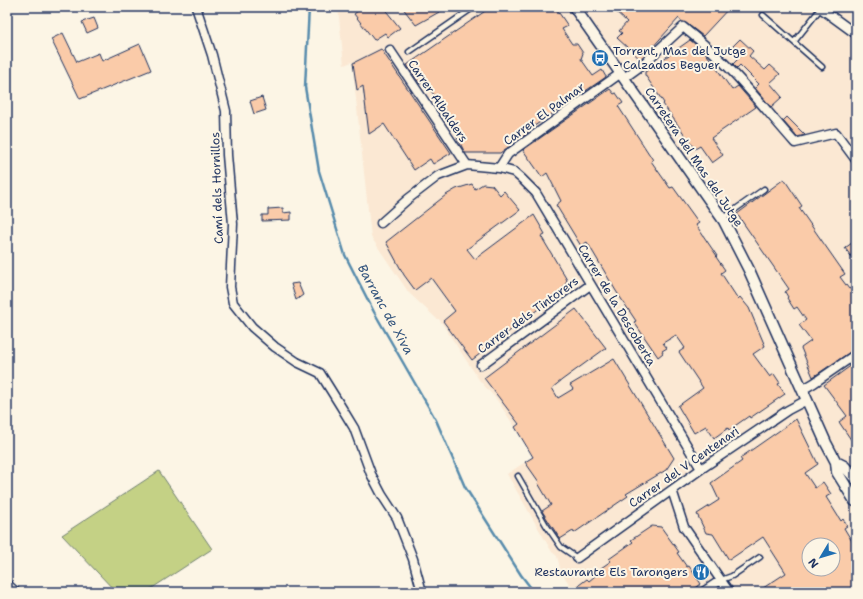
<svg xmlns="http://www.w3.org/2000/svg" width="863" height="599" font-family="'Shantell Sans',sans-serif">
	<rect width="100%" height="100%" fill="#fcf5e5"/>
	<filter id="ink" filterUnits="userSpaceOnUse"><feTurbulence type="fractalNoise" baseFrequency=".025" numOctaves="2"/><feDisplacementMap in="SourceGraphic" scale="8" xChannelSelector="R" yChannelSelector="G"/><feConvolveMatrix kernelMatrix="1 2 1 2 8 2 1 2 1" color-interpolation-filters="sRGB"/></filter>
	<g filter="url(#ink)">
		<path fill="#fbe8d3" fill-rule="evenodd" d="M338,7H856V592H575L561,572L557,556L552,552L507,474L533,457L515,427L497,400L480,381L439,319H437L409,293L371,237L352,62L344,65ZM809,545H833V569H809Z"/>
		<path fill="#c4d185" stroke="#708072" d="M159,471L212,549L146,592H116L62,535Z"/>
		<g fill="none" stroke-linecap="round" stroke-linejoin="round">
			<path stroke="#578bac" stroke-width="2.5" d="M309,7L305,87L319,171L345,255L374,312L436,420L465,487L521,575L534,592"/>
		</g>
		<path fill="#facba9" stroke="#1b2f5e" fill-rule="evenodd" d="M363,7H383L400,28L388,37L385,33L374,40L354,14Z
			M402,7H448L416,25Z
			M491,7H555L568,26L562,29L572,44H577L583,53L581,59L593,76L602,70L606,77L527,131L528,133L500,153H465L457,137L462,134L424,81L420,84L407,65Z
			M611,7H730L703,36L686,23L682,22L679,18L650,50L640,59L617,38L622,33L619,31L627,22Z
			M94,18L98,28L87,33L82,22Z
			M63,33L77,62L99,53L102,61L140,44L151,70L80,99L51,39Z
			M740,39L753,51L749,56L765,70L770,65L780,74L770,83L782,97L771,107L755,88L759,84L740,65L737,68L733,64L742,55L733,46Z
			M690,40L705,52L732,90L738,86L756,107L711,138L723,155L712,163L700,146L695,149L663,104L664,103L645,75V72Z
			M381,49L451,153L433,164L430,159L414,170L384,124L369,134L363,86L357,90L353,63Z
			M610,89L614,94L616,93L623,103L618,106L653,160L651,161L670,188L673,187L699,223L696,225L717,256L716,257L725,270L721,273L738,299L740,297L749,308L765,346L753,354L770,377L774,374L780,383L778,384L785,394L750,418L749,416L729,430L728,428L714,438L706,426L694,433L678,406L703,388L679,352L685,348L676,335L663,343L667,348L662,351L663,353L658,357L634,322L636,321L616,291L587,242L581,246L556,205L561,201L547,173L542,177L523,150Z
			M262,97L266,110L254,114L250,101Z
			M787,117L805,135L797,137L783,121Z
			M784,179L802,206L799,208L845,274L840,277L849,289L856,285V348L813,377L801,348L811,341L799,325L806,320L797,307L794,309L787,298L788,297L785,292L789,289L737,214Z
			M472,184L475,189L483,184L492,185L500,195L504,191L520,210L467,249L475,259L534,215L545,234L541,236L567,280L563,290L472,360L443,321L455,311L431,278L415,290L404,275L386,242L446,195L456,189Z
			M283,208V213L291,212V220L262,221V215H268V209Z
			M856,240V263L845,248Z
			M298,283L303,295L296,300L291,284Z
			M576,309L606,348L562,380L552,388L558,398L573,389L570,385L614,359L674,458L666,470L626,494L628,496L574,533L573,531L560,539L542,511L551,505L538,483L539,482L525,462L533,457L515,427L519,424L484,378Z
			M856,362V447L839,422L847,416L824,385Z
			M796,419L818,464L805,473L815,488L823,482L831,494L826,497L841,521L843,519L847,526L844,528L856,548V592H757L786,573L763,537L729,560L713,534L706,533L697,514L719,500L711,483L742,461L740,458ZM809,545H833V569H809Z
			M652,526L661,527L679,552L677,553L687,567L689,566L701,584L690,592H578L575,588L587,579L589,581L600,572L601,568L611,561L609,559L633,542L631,540Z"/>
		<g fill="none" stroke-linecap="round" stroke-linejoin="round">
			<g stroke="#1b2f5e" stroke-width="7">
				<path id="service" d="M346,7H349
					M763,15L822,67
					M794,42L821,8
					M409,52L474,7
					M723,218L764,189
					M518,476L546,525L561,547L577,558
					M721,580L732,576L760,557"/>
			</g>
			<g stroke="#1b2f5e" stroke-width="11">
				<path id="minor" d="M196,7L212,55L226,111L227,155L233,224L230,287L233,303L252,327L275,347L297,362L320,373L340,405L354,428L371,474L382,495L397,518L413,559L422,592
					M819,7L856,34
					M390,50L467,165
					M624,78L642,65L683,27C695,37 708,47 720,59C747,85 770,115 795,143L836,133L856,160
					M499,168L514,172L522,179L536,193L701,469
					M381,223L408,199L438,176L467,165L499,168L508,154L621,73
					M481,365L590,285
					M802,390L814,383L856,354
					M672,490L684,527L729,592
					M577,558L701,469L788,410L807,400
					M7,584L16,592
					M703,592L721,580"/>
			</g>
			<g stroke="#1b2f5e" stroke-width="13">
				<path id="tertiary" d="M574,7L724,221L749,270L826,443L836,462L837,472L855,501
					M836,462L844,466L856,479"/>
			</g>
			<use href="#service" stroke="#fcf5e5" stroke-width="4"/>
			<use href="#minor" stroke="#fcf5e5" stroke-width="8"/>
			<use href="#tertiary" stroke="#fcf5e5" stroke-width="10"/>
		</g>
	</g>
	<defs>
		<g id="bus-disc" transform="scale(0.9)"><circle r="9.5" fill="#1f6fb2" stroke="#fcf5e5"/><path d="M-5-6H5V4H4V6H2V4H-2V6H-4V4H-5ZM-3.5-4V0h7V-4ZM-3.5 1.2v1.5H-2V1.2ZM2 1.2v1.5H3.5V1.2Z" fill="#fff"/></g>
		<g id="restaurant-disc" transform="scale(0.9)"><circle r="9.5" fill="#1f6fb2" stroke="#fcf5e5"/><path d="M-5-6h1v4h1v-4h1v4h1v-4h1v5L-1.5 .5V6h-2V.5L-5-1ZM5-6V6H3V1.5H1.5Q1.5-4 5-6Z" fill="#fff"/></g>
	</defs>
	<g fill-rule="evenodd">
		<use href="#bus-disc" x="600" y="58"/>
		<use href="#restaurant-disc" x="701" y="572"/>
	</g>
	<g text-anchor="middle" stroke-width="4" stroke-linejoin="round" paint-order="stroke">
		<g font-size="12" fill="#1b2f5e" stroke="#fcf5e5" text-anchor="start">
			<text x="613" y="55">Torrent, Mas del Jutge<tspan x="613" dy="14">- Calzados Beguer</tspan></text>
			<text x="688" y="576" text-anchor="end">Restaurante Els Tarongers</text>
		</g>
		<g font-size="12" fill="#1b2f5e" stroke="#fcf5e5">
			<text transform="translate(438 101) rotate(56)" y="4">Carrer Albalders</text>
			<text transform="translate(544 114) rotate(-36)" y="4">Carrer El Palmar</text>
			<text transform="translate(694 157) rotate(56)" y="4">Carretera del Mas del Jutge</text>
			<text transform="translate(217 188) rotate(-92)" y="4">Camí dels Hornillos</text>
			<text transform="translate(617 305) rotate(59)" y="4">Carrer de la Descoberta</text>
			<text transform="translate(528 315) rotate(-36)" y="4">Carrer dels Tintorers</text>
			<text transform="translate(684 467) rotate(-35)" y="4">Carrer del V Centenari</text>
		</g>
		<g font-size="13" font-style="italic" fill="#34557e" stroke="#fcf5e5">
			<text transform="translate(386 309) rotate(61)" y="5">Barranc de Xiva</text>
		</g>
	</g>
	<rect width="863" height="599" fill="none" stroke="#fcf5e5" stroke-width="24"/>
	<rect x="12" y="12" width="839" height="575" fill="none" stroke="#1b2f5e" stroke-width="1.5" filter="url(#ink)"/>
	<g transform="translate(821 557) rotate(232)"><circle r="19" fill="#fcf5e5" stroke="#a2a6af"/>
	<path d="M0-3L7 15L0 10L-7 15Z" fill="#1f6fb2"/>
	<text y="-6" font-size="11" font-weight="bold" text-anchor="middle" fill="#1b2f5e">N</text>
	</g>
</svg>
